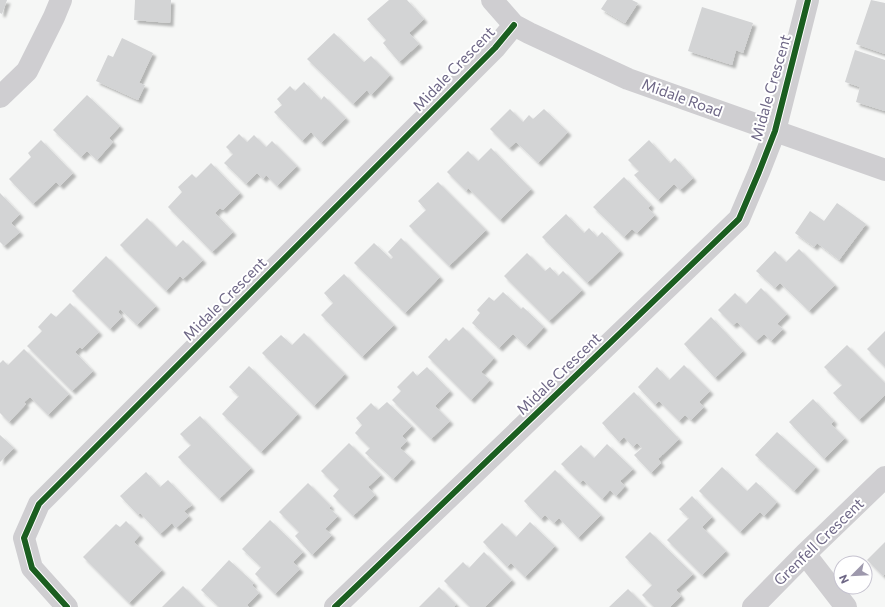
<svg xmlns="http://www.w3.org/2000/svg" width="885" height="607" font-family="Commissioner,sans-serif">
	<defs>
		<filter id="shadow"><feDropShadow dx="3.5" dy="3.5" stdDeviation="1" flood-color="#0004"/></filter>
	</defs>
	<rect width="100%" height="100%" fill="#f6f7f6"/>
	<path fill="#d3d4d5" filter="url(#shadow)" d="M0,0H7L2,14L0,13Z
		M135,0H171L170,23L134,20Z
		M389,0H407L424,19L409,33L419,44L399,62L383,43L386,40L367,19Z
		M607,0H632L638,3L625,23L601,9Z
		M871,0L885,3V54L856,44Z
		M702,7L753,23L743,53L736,50L732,65L688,51Z
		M334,33L364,62L371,56L390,75L371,95L367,90L353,104L307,59Z
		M122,38L153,53L139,83L145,85L138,100L96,81L108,55L113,57Z
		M855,50L885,60V111L856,102L860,87L845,82Z
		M304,82L321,100L324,96L346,118L321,143L311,132L302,141L274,112L282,105L277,99L290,86L295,91Z
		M87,95L120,126L109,138L113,142L97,160L87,151L81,157L53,130Z
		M510,109L523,122L529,115L533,119L544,109L568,132L538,163L516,142L509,148L490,129Z
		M239,134L247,142L254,135L266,147L272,141L297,166L277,186L266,175L263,179L257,173L246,184L224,163L233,154L226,147Z
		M41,140L73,173L60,186L56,182L33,204L9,179L31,157L28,153Z
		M649,140L670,163L675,158L693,178L680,190L674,184L658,200L634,175L639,171L628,160Z
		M491,148L531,189L500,220L468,188L466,191L447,172L468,151L478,161Z
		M211,163L240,193L223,210L220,208L215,213L233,232L212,252L168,207L182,192L178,187L192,174L196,178Z
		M624,177L651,205L648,208L655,215L637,233L632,229L624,237L593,207Z
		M438,182L486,230L449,266L409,226L426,210L418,201Z
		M0,193L20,214L11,223L20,232L4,246L0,242Z
		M837,203L866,224L839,260L817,243L814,247L795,233L810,211L824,221Z
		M566,214L584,233L589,228L597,237L602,232L620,251L587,283L542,237Z
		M147,218L176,247L183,240L203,260L183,279L180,276L166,291L120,245Z
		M401,238L440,277L405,313L354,263L374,243L391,259L393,257L388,252Z
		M799,249L835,285L809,311L780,283L775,288L756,271L775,251L786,262Z
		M527,253L545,271L550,267L558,276L563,271L582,290L549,321L504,276Z
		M106,256L156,306L137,325L120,309L118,312L122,317L110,329L72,291Z
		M344,274L394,325L362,357L321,315L333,303L324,293Z
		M761,288L787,314L777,324L783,329L771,341L764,334L756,341L737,322L733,325L718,310L735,293L746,304Z
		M503,292L521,309L523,307L544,327L526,346L513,334L499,348L472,323L480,313L477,310L489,297L494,301Z
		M70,303L99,332L82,349L80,347L75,352L93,371L72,391L27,346L42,331L38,327L51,313L56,317Z
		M711,317L743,351L715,378L684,344Z
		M463,327L494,358L481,372L490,380L471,400L428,357L446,338L449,341Z
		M885,331V367L867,349Z
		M304,333L345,374L314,406L262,353L281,335L292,345Z
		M847,345L885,383V395L859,420L833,393L842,385L824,367Z
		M24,349L69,394L48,415L30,397L24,402L26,404L9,422L0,413V363L3,360L8,365Z
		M684,365L710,391L699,402L704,407L691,420L685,415L679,421L659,401L655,405L638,387L657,367L669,380Z
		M249,366L298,414L261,452L222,414L239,396L229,387Z
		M427,367L450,391L435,406L450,421L431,439L392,400L401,391L397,387L413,371L417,376Z
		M634,392L679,439L658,459L661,463L651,473L634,455L642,448L637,443L633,447L624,437L619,442L602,423Z
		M813,399L834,421L831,424L845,438L824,459L789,422Z
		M387,402L412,426L402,436L407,441L400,448L412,459L393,479L365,453L370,448L355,433L362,425L356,418L371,403L378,410Z
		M200,416L251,468L219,499L178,457L191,445L180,434Z
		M777,432L816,467L794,491L755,455Z
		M0,435L14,448L0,462Z
		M349,443L381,475L368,487L375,495L353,516L333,496L339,489L321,471Z
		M607,444L633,469L620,481L625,486L616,496L610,490L602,499L583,480L580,483L561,464L581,445L594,458Z
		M722,467L747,491L756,482L777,502L764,516L760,512L740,532L699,491Z
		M555,470L601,515L578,538L559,518L554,523L545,515L541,519L524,501Z
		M146,472L160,487L168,480L192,505L184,511L189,516L176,528L172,523L160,534L140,513L138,515L120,496Z
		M308,483L331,506L329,508L338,516L325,529L332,535L312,555L295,536L299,532L279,512Z
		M692,496L712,517L702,527L726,551L702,575L667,540L689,518L679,509Z
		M270,520L303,552L293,562L300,569L275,594L255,574L261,567L242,549Z
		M126,521L140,535L134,542L162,570L129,603L83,557L116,524L120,527Z
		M530,522L555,546L525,577L511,563L507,567L483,542L502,523L516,537Z
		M650,532L693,574L676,590L681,596L670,607H654L642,595L652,585L625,557Z
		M885,542V574L883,576L867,560Z
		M484,552L512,580L485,607H470L444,581L463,562L469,568Z
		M229,560L254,583L252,585L259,593L247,605L249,607H219L201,590Z
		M183,586L204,607H162Z
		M439,587L456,604L454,607H419Z
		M628,589L646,607H609Z"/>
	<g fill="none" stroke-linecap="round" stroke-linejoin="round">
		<path stroke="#cfced1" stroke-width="22" d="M492,0L514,25L529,33L628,79L885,170
			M0,97L27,71L54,17L61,0
			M805,554L846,607
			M67,607L32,568L24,538L39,504L495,48L514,25
			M335,607L739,219L759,172L775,131L808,0
			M753,607L805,554L885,477"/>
		<g stroke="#fff" stroke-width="8">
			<path id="cycleway" d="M67,607L32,568L24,538L39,504L495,48L514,25
				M335,607L739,219L759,172L775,131L808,0"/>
		</g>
		<use href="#cycleway" stroke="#1b5e20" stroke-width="6"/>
	</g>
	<g text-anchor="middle" stroke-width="4" stroke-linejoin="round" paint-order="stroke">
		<g font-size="15" fill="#6e6786" stroke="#fff">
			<text transform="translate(454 69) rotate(-46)" y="5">Midale Crescent</text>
			<text transform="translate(771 88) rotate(-74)" y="5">Midale Crescent</text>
			<text transform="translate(682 98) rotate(20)" y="5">Midale Road</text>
			<text transform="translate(225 299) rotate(-45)" y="5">Midale Crescent</text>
			<text transform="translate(559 374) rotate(-44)" y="5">Midale Crescent</text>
			<text transform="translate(819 542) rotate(-44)" y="5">Grenfell Crescent</text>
		</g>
	</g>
	<g transform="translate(853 575) rotate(246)"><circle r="19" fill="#ffffff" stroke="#c5c2cf"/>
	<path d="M0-3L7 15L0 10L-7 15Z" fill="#9e99ad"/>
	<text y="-6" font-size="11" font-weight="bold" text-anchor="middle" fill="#6e6786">N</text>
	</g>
</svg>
